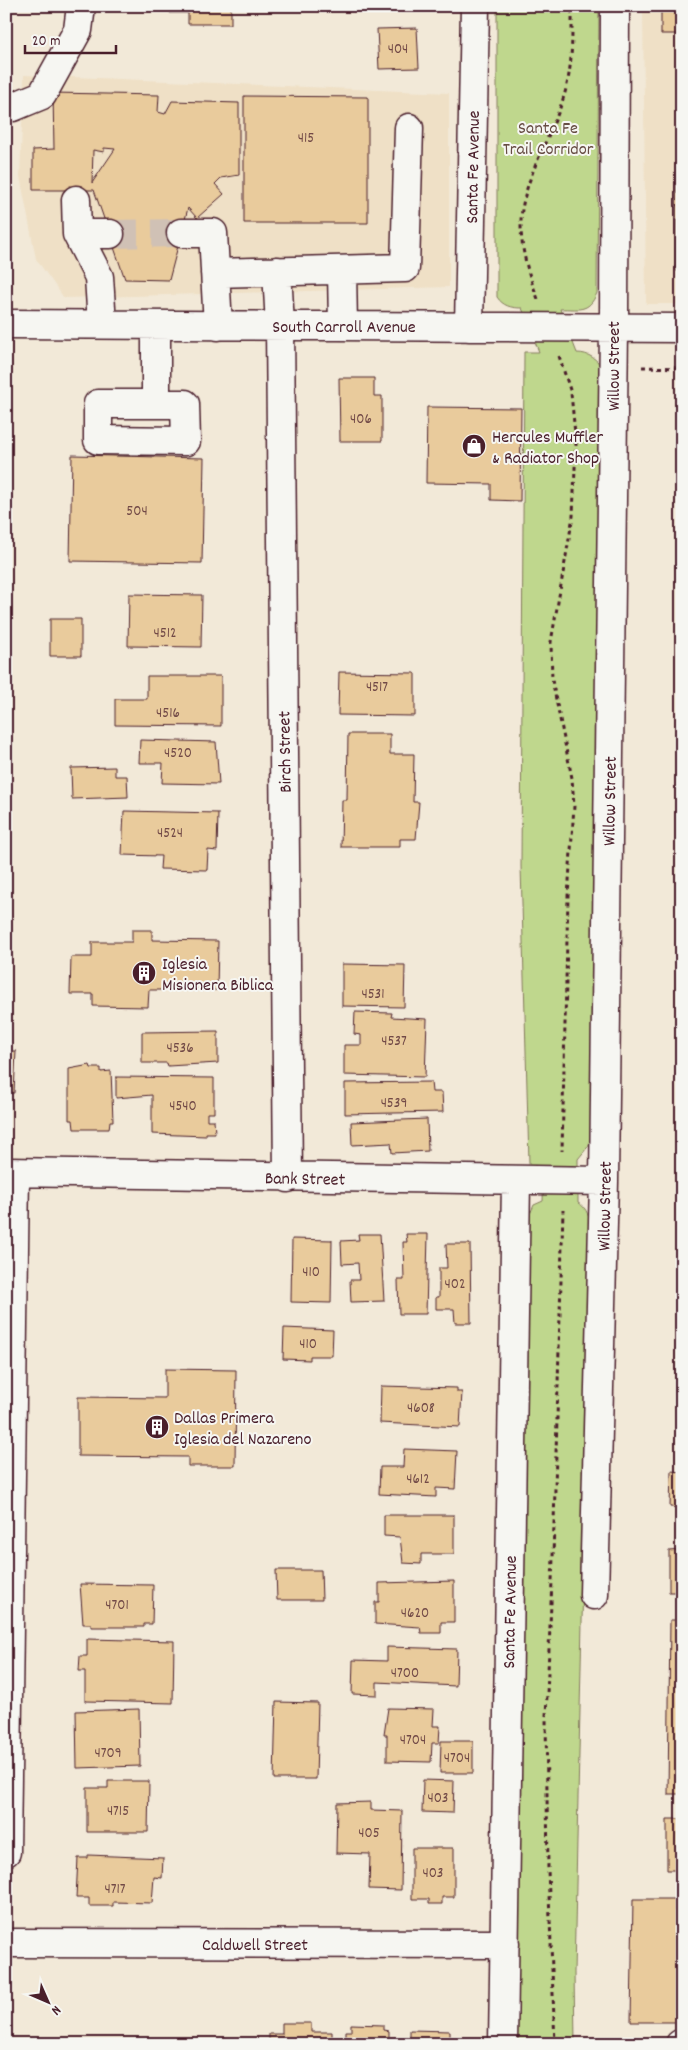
<svg xmlns="http://www.w3.org/2000/svg" width="688" height="2050" font-family="Dekko,sans-serif">
	<rect width="100%" height="100%" fill="#f2e9d8"/>
	<filter id="ink" filterUnits="userSpaceOnUse"><feTurbulence type="fractalNoise" baseFrequency=".02" numOctaves="2"/><feDisplacementMap in="SourceGraphic" scale="10" xChannelSelector="R" yChannelSelector="G"/><feConvolveMatrix kernelMatrix="1 2 1 2 8 2 1 2 1" color-interpolation-filters="sRGB"/></filter>
	<g filter="url(#ink)">
		<path fill="#efe0c6" d="M643,6H682V304H646Z
			M24,75L449,93V287L64,298L36,259L20,176Z"/>
		<path fill="#bfd78d" stroke="#847b5c" d="M497,6H599L597,293C588,314 578,308 560,309L577,353C589,353 597,359 603,369L593,1134L591,1143L578,1159V1203C588,1208 589,1218 591,1229L574,1972L575,2044H514L530,1214L534,1205L543,1201L544,1169L530,1168L529,1163L521,866L524,352H539L522,308C511,308 503,306 497,297Z"/>
		<path fill="#e9cb9c" stroke="#4a1f2b" fill-rule="evenodd" d="M170,6H231V24H188V13H170Z
			M682,6V34H661V6Z
			M417,28L419,68L379,69L377,29Z
			M53,93L159,95L158,112L165,114L172,101L239,103V175L221,178L215,184L224,194L197,218L188,208L169,280L125,279L94,190H33V150L54,149ZM104,148L115,149L92,183L93,150L104,152Z
			M244,96L368,97V223H244Z
			M677,141L682,142V271H676Z
			M339,378H374V396H382V441H340Z
			M427,407L521,408L520,501L491,500V484L426,483Z
			M72,455L204,458L202,563L70,561Z
			M129,594L202,595L201,647L128,646Z
			M50,619H81V656H50Z
			M339,672L415,673V716L338,715Z
			M147,676H221V726L115,725V699H147Z
			M348,734H390V754H414L413,802H419L416,839H400V847H341L342,800H347Z
			M140,740L216,742L219,784L162,783L163,763H139Z
			M115,767V776H127L128,797L72,799L71,768Z
			M124,811L218,813L217,851L208,850L207,870L160,869L161,856L122,855Z
			M132,930H152V940L218,941L217,990H149L148,1007L93,1006V994H70L71,957H92V942H132Z
			M342,964L405,965L404,1007L342,1006Z
			M355,1012L392,1013L391,1017L427,1019L425,1077L344,1075V1045H361V1035L354,1034Z
			M218,1031V1063L168,1066L167,1063H142V1032Z
			M6,1051H16L14,1093H6Z
			M90,1065L91,1068H101V1072L111,1071L113,1121H110L109,1129H74L73,1120H69V1069Z
			M116,1077L214,1078V1113H207V1120H214L215,1133H206V1136L152,1134V1095L116,1098Z
			M431,1082L432,1092H442L443,1112L345,1114V1083Z
			M427,1119L428,1151L392,1153L391,1143L352,1145L351,1122Z
			M358,1234H380L384,1301L351,1302L350,1280H359L358,1263L342,1264L341,1241L359,1240Z
			M406,1234H428L426,1314H399L398,1280H404L403,1242H407Z
			M292,1239L332,1240L331,1303L291,1302Z
			M446,1244H470L471,1323H455L454,1309H436V1297H439V1268H447Z
			M284,1328L333,1330L332,1356H310V1360L283,1359Z
			M165,1369L236,1370L235,1466H188V1457L78,1456V1397L165,1398Z
			M381,1386L457,1388V1392H462L460,1427L380,1423Z
			M404,1449L457,1451L455,1489L436,1488V1497L379,1494L380,1467H403Z
			M671,1471L682,1472V1508L670,1507Z
			M384,1515H454V1554H421V1564L403,1563L400,1537L384,1536Z
			M682,1550V1592H669V1551Z
			M276,1570H321L322,1600H277Z
			M454,1581V1622H441V1633H421L420,1627L375,1624V1602H379V1583Z
			M80,1584L153,1585L152,1624H144V1627H91V1624H83Z
			M670,1620H682V1794H668Z
			M87,1639L174,1641L173,1703L85,1701V1671H79L80,1656H87Z
			M387,1647L457,1649L456,1686L377,1682V1695L352,1694L353,1660L387,1661Z
			M276,1702L318,1703L316,1779H274Z
			M388,1708L434,1709L433,1726H440L439,1743H432L431,1762L387,1761V1735H384Z
			M139,1709L140,1766L77,1768L76,1711Z
			M441,1741H473V1773H440Z
			M423,1780L454,1781L453,1813L422,1812Z
			M108,1781H149L148,1832H87V1788H108Z
			M371,1802V1810L402,1811L401,1890L369,1889L370,1854L336,1853L337,1803Z
			M667,1819H682V1870H667Z
			M412,1848H454V1897H442V1904H429V1899H412Z
			M88,1855L163,1858L162,1878L154,1877L152,1903L113,1902V1906H89V1898H76L78,1858H88Z
			M633,1899H675V1911H682V2022H631Z
			M282,2023H311V2032H332V2044H269V2034H282Z
			M351,2024L383,2025V2030L389,2031V2044H346V2031H351Z
			M410,2030L450,2031V2044H410Z"/>
		<g fill="none" stroke-linecap="round" stroke-linejoin="round">
			<path stroke="#d0c1b5" stroke-width="28" stroke-dasharray="28 14" stroke-linecap="butt" d="M110,234L181,233"/>
			<g stroke="#4a1f2b" stroke-width="31">
				<path id="minor" d="M6,106L13,107L42,95L78,30L81,6
					M76,200L77,234L99,277L102,324
					M181,233H213L218,326
					M77,234H110
					M342,270L343,326
					M277,271L280,326L288,1178
					M215,273L405,268L409,128
					M6,324L682,328
					M156,325V403
					M469,327L475,6
					M98,404H185L186,441L98,440Z
					M6,1172L604,1181
					M594,1595L604,1181L614,328L615,6
					M6,1852L15,1173
					M6,1943L505,1944
					M503,2044L516,1181
					M680,2044L682,2043"/>
			</g>
			<path stroke="#4a1f2b" stroke-width="3" stroke-dasharray="4 4" stroke-linecap="butt" d="M538,299C529,276 521,251 521,225C520,184 552,136 564,96C573,66 572,37 572,6
				M559,356L571,393L576,444L573,516L551,642L552,680L572,778L574,806L568,896L562,1151
				M642,367L682,368
				M555,2044L548,1870L546,1717L553,1558L563,1210"/>
			<use href="#minor" stroke="#f6f6f2" stroke-width="28"/>
		</g>
	</g>
	<defs>
		<g id="shop-disc" transform="scale(1.25)"><circle r="9.5" fill="#4a1f2b" stroke="#f6f6f2"/><path d="M-5-2.5h2.3a2.7 3.5 0 0 1 5.4 0H5L5.5 6h-11ZM-1.5-2.5h3a1.5 2.3 0 0 0-3 0Z" fill="#fff"/></g>
		<g id="building-disc" transform="scale(1.25)"><circle r="9.5" fill="#4a1f2b" stroke="#f6f6f2"/><path d="M-4-6H4V6H1V3H-1V6H-4ZM-2.5-4.3h1.7v1.8h-1.7ZM.8-4.3h1.7v1.8H.8ZM-2.5-1h1.7V.8h-1.7ZM.8-1h1.7V.8H.8Z" fill="#fff"/></g>
	</defs>
	<g fill-rule="evenodd">
		<use href="#shop-disc" x="474" y="446"/>
		<use href="#building-disc" x="144" y="973"/>
		<use href="#building-disc" x="157" y="1427"/>
	</g>
	<g text-anchor="middle" stroke-width="4" stroke-linejoin="round" paint-order="stroke">
		<g font-size="15" fill="#724a47">
			<text x="398" y="53">404</text>
			<text x="306" y="142">415</text>
			<text x="361" y="423">406</text>
			<text x="137" y="515">504</text>
			<text x="165" y="637">4512</text>
			<text x="377" y="691">4517</text>
			<text x="168" y="717">4516</text>
			<text x="178" y="757">4520</text>
			<text x="170" y="837">4524</text>
			<text x="373" y="998">4531</text>
			<text x="394" y="1045">4537</text>
			<text x="180" y="1052">4536</text>
			<text x="394" y="1107">4539</text>
			<text x="183" y="1110">4540</text>
			<text x="311" y="1276">410</text>
			<text x="455" y="1288">402</text>
			<text x="308" y="1348">410</text>
			<text x="421" y="1412">4608</text>
			<text x="418" y="1483">4612</text>
			<text x="117" y="1609">4701</text>
			<text x="415" y="1617">4620</text>
			<text x="405" y="1677">4700</text>
			<text x="413" y="1744">4704</text>
			<text x="108" y="1757">4709</text>
			<text x="457" y="1762">4704</text>
			<text x="438" y="1802">403</text>
			<text x="118" y="1815">4715</text>
			<text x="369" y="1837">405</text>
			<text x="433" y="1877">403</text>
			<text x="115" y="1893">4717</text>
		</g>
		<g font-size="18" fill="#674d44" stroke="#f6f6f2">
			<text x="548" y="133">Santa Fe<tspan x="548" dy="21">Trail Corridor</tspan></text>
		</g>
		<g font-size="18" fill="#4a1f2b" stroke="#f6f6f2">
			<text transform="translate(472 167) rotate(-89)" y="6">Santa Fe Avenue</text>
			<text x="344" y="332">South Carroll Avenue</text>
			<text transform="translate(613 366) rotate(-90)" y="6">Willow Street</text>
			<text transform="translate(284 752) rotate(-91)" y="6">Birch Street</text>
			<text transform="translate(609 801) rotate(-89)" y="6">Willow Street</text>
			<text transform="translate(305 1178) rotate(1)" y="6">Bank Street</text>
			<text transform="translate(604 1206) rotate(-89)" y="6">Willow Street</text>
			<text transform="translate(509 1612) rotate(-89)" y="6">Santa Fe Avenue</text>
			<text x="255" y="1950">Caldwell Street</text>
		</g>
		<g font-size="18" fill="#4a1f2b" stroke="#f6f6f2" text-anchor="start">
			<text x="492" y="442">Hercules Muffler<tspan x="492" dy="21">&amp; Radiator Shop</tspan></text>
			<text x="162" y="969">Iglesia<tspan x="162" dy="21">Misionera Biblica</tspan></text>
			<text x="174" y="1423">Dallas Primera<tspan x="174" dy="21">Iglesia del Nazareno</tspan></text>
		</g>
	</g>
	<rect width="688" height="2050" fill="none" stroke="#f6f6f2" stroke-width="25"/>
	<rect x="12" y="12" width="663" height="2025" fill="none" stroke="#4a1f2b" stroke-width="2" filter="url(#ink)"/>
	<g transform="translate(48 2002) rotate(135)" stroke="#f6f6f2" stroke-width="4" paint-order="stroke">
	<path d="M0-4L9 19L0 12L-9 19Z" fill="#4a1f2b"/>
	<text y="-8" font-size="14" font-weight="bold" text-anchor="middle" fill="#4a1f2b">N</text>
	</g>
	<path d="M25 45v8h91v-8" fill="none" stroke="#4a1f2b" stroke-width="2.5"/>
	<text x="32" y="45" font-size="15" fill="#4a1f2b" stroke="#f6f6f2" stroke-width="4" paint-order="stroke">20 m</text>
</svg>
